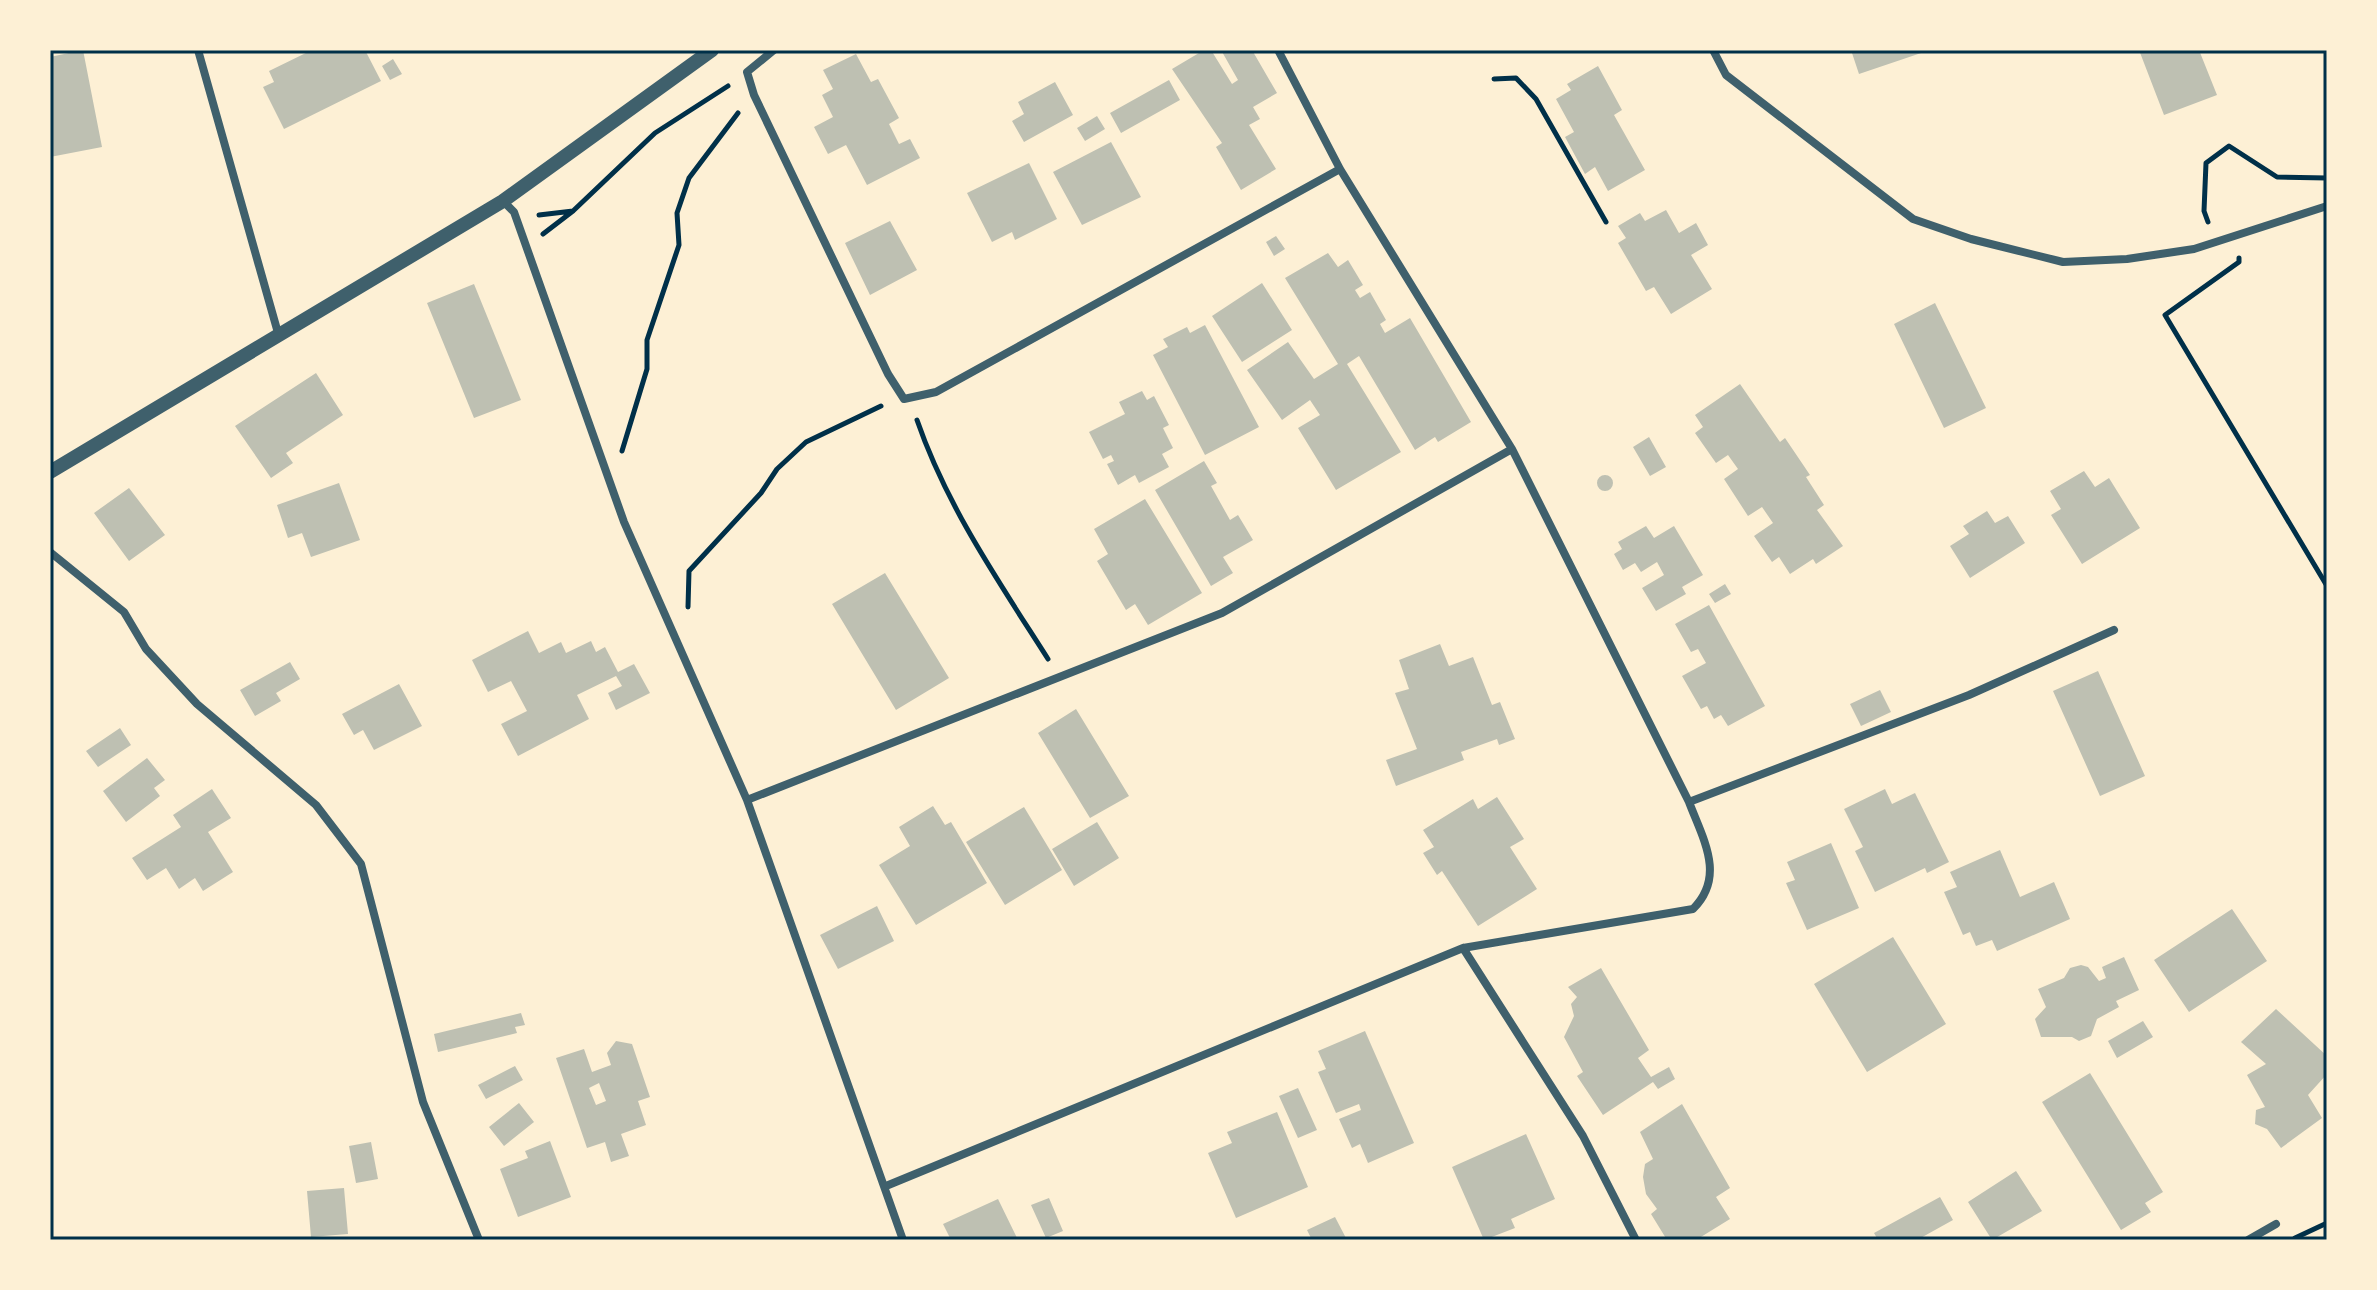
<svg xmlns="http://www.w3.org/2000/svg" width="2377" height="1290" font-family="Ubuntu,sans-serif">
	<rect width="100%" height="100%" fill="#fdf0d5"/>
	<path fill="#bec0b2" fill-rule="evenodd" d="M83,50L102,147L50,157V57Z
		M312,50H365L381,81L284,129L263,87L274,82L269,71Z
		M1204,50H1211L1232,84L1238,80L1221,50H1252L1277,93L1253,107L1260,119L1249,125L1276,169L1241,190L1216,147L1222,143L1172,69Z
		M1851,50H1927V51L1859,74Z
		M2139,50H2199L2217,95L2164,115Z
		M856,54L871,82L878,79L899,118L889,124L899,144L910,139L920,158L867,185L846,145L828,154L814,127L833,117L822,95L833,89L823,70Z
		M393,59L402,74L390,80L382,66Z
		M1598,66L1622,110L1614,115L1645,170L1608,191L1595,167L1585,174L1565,137L1574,132L1556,99L1571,90L1567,84Z
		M1169,80L1180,100L1121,133L1110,113Z
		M1055,82L1073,115L1024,142L1012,121L1024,114L1018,102Z
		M1097,116L1105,129L1085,141L1077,128Z
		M1111,142L1141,197L1082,225L1053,172Z
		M1029,163L1057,219L1015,240L1012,232L992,242L967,193Z
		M1666,210L1679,233L1696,223L1708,245L1691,255L1712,289L1671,314L1654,287L1646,291L1618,243L1626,238L1618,226L1640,213L1645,221Z
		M890,221L917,270L870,295L845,243Z
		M1276,236L1285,249L1274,256L1266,242Z
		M1328,253L1338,267L1348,260L1363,285L1355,290L1360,298L1370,292L1386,320L1380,324L1385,333L1410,318L1471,422L1438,442L1435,437L1415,450L1359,356L1347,364L1401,452L1336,490L1298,428L1320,415L1310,400L1282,420L1247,370L1288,342L1314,379L1338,364L1285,278Z
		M1262,283L1292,330L1242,362L1212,316Z
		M474,284L521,400L474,418L427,303Z
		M1935,303L1986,408L1944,428L1894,324Z
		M1205,325L1259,427L1205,455L1153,355L1168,347L1163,339L1187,327L1190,333Z
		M316,373L343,415L286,453L293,463L271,478L235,426Z
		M1740,384L1780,442L1785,438L1810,475L1806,477L1824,505L1817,510L1843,546L1816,564L1813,559L1790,574L1779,557L1772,562L1754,536L1773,523L1762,507L1748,516L1724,479L1738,469L1728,455L1716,463L1695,433L1703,427L1695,415Z
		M1142,391L1147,400L1154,396L1169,425L1163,428L1173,448L1162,454L1169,467L1139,483L1135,475L1118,485L1107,464L1114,461L1111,455L1103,459L1089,432L1125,414L1119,402Z
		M1649,437L1666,467L1650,476L1633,447Z
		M1204,461L1217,483L1211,486L1230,520L1238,515L1253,540L1223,557L1233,573L1211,586L1155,490Z
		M2084,471L2095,487L2109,478L2140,528L2082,564L2051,515L2061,509L2050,491Z
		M1597 483a8 8 0 1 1 16 0a8 8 0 1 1-16 0Z
		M339,483L360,540L311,557L302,533L288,538L277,505Z
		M129,488L165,535L129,561L94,513Z
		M1145,499L1202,593L1148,625L1135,604L1126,610L1097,561L1108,554L1094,529Z
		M1987,511L1995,523L2008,516L2025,543L1970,578L1950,546L1969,534L1963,526Z
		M1646,526L1654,538L1674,526L1703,575L1682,587L1686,594L1656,611L1642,588L1664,575L1657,562L1641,572L1635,563L1623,570L1614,554L1622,549L1618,542Z
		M885,573L949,678L896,710L832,604Z
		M1725,584L1731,594L1715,603L1709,594Z
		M1709,605L1765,706L1728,726L1721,715L1714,719L1707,706L1701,709L1682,676L1706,663L1698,649L1691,652L1675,624Z
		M528,631L539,653L561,642L566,653L591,641L596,652L605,647L618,672L634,664L650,693L616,710L608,693L622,686L616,676L577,695L589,719L518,756L501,724L527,711L511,681L488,692L472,660Z
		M1440,644L1449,666L1473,657L1492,705L1500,702L1515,739L1499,745L1497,739L1461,752L1464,760L1396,786L1386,760L1417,749L1395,693L1409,689L1399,660Z
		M290,662L300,679L276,693L281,701L255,716L240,690Z
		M2098,671L2145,776L2100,796L2053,691Z
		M399,684L422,726L374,750L363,730L354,735L342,714Z
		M1880,690L1891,712L1861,726L1850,704Z
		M1076,709L1129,796L1090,818L1038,733Z
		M120,728L131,745L98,767L86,751Z
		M147,758L165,780L154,788L160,796L126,822L103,791Z
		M212,789L231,818L208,832L233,872L203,891L195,878L179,889L166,868L147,880L132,858L181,827L173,815Z
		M1885,789L1892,804L1915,793L1949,862L1927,873L1925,868L1875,892L1855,851L1863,847L1844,809Z
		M1497,797L1524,839L1510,847L1537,889L1478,926L1442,871L1437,875L1423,853L1434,847L1423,830L1473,799L1478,809Z
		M933,806L945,825L951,822L987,883L916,925L879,865L910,846L899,827Z
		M1024,807L1062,870L1005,905L966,842Z
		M1097,822L1119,858L1074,886L1052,849Z
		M1831,843L1859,908L1807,930L1786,883L1795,880L1787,862Z
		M2000,850L2020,897L2054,882L2070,919L1997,951L1992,940L1976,946L1970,932L1963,935L1944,892L1957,887L1950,872Z
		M877,906L894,941L838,969L820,935Z
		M2232,909L2267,961L2189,1012L2154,960Z
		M1893,937L1946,1024L1867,1072L1814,984Z
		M2124,957L2139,990L2116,1001L2119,1007L2097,1019L2091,1036L2079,1041L2072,1037H2041L2035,1019L2046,1007L2038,989L2064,978L2070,968L2081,965L2088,967L2099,981L2106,978L2102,967Z
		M1601,968L1649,1050L1638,1058L1651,1077L1669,1067L1675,1079L1658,1089L1653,1082L1603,1115L1577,1076L1583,1072L1564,1037L1574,1016L1571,1004L1577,997L1568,987Z
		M2276,1009L2327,1056V1074L2308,1095L2322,1118L2281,1148L2267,1129L2255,1124L2256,1110L2265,1107L2247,1075L2266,1064L2241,1042Z
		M521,1013L525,1025L515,1027L517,1033L438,1052L434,1034Z
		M2143,1021L2153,1037L2117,1058L2108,1041Z
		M1365,1031L1414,1143L1368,1163L1360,1144L1352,1148L1339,1119L1361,1110L1359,1104L1336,1113L1318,1072L1326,1069L1318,1051Z
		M616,1041L632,1044L650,1097L638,1101L646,1125L621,1134L629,1156L611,1162L605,1142L587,1148L556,1058L584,1049L592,1072L611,1065L607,1053ZM599,1083L606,1101L596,1105L589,1088Z
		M515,1066L523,1080L486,1099L478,1085Z
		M2090,1073L2163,1192L2145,1203L2151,1212L2121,1230L2042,1102Z
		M1298,1088L1317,1130L1298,1138L1279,1096Z
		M519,1103L534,1122L504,1146L489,1127Z
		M1682,1104L1730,1188L1716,1197L1730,1219L1696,1240H1667L1651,1214L1657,1209L1646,1194L1643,1177L1645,1164L1653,1159L1640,1132Z
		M1277,1112L1308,1187L1236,1218L1208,1153L1232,1143L1227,1132Z
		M1526,1134L1555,1199L1511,1219L1515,1228L1484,1240L1452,1167Z
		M550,1141L571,1197L518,1217L500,1169L528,1158L525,1151Z
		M371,1142L378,1179L356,1183L349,1146Z
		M2016,1171L2042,1211L1992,1240L1968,1202Z
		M344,1188L348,1234L311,1237L307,1191Z
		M1940,1197L1953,1220L1917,1240H1878L1874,1233Z
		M1049,1198L1063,1231L1046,1238L1031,1205Z
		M998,1199L1018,1240H951L943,1224Z
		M1335,1217L1347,1240H1312L1307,1230Z"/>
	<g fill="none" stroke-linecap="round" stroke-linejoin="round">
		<path stroke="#003049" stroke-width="5" d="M1494,79L1516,78L1536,99L1606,222
			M539,215L573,211
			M2208,222L2204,211L2206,163L2229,146L2277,177L2327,178
			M543,234L573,211L655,133L728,86
			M2239,258V262L2165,315L2327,586
			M917,420C947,507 999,582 1048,659
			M622,451L647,369V340L679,245L677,213L689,178L738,113
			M688,607L689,571L761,493L777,469L806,442L881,406
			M2295,1238L2327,1223"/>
		<path stroke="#3f606c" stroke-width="8" d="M198,50L278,333
			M774,50L747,72L754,95L888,374L904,399L936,392L1340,169
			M1713,50L1726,75L1913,219L1971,239L2063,262L2127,259L2194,249L2327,206
			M503,201L514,212L624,522L747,800L903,1240
			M50,552L124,612L146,649L197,704L316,805L361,864L423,1102L479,1240
			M747,800L1222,613L1512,449
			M1689,802L1969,695L2114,630
			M1463,948L1583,1136L1636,1240
			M886,1186L1463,948L1693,909C1726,876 1703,839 1689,802L1512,449L1340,169L1278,50
			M2248,1240L2276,1224"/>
		<path stroke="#3f606c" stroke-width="14" d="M50,472L503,201L712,50"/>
	</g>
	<rect width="2377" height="1290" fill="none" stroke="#fdf0d5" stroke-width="104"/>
	<rect x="52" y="52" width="2273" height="1186" fill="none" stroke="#003049" stroke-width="3"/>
</svg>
